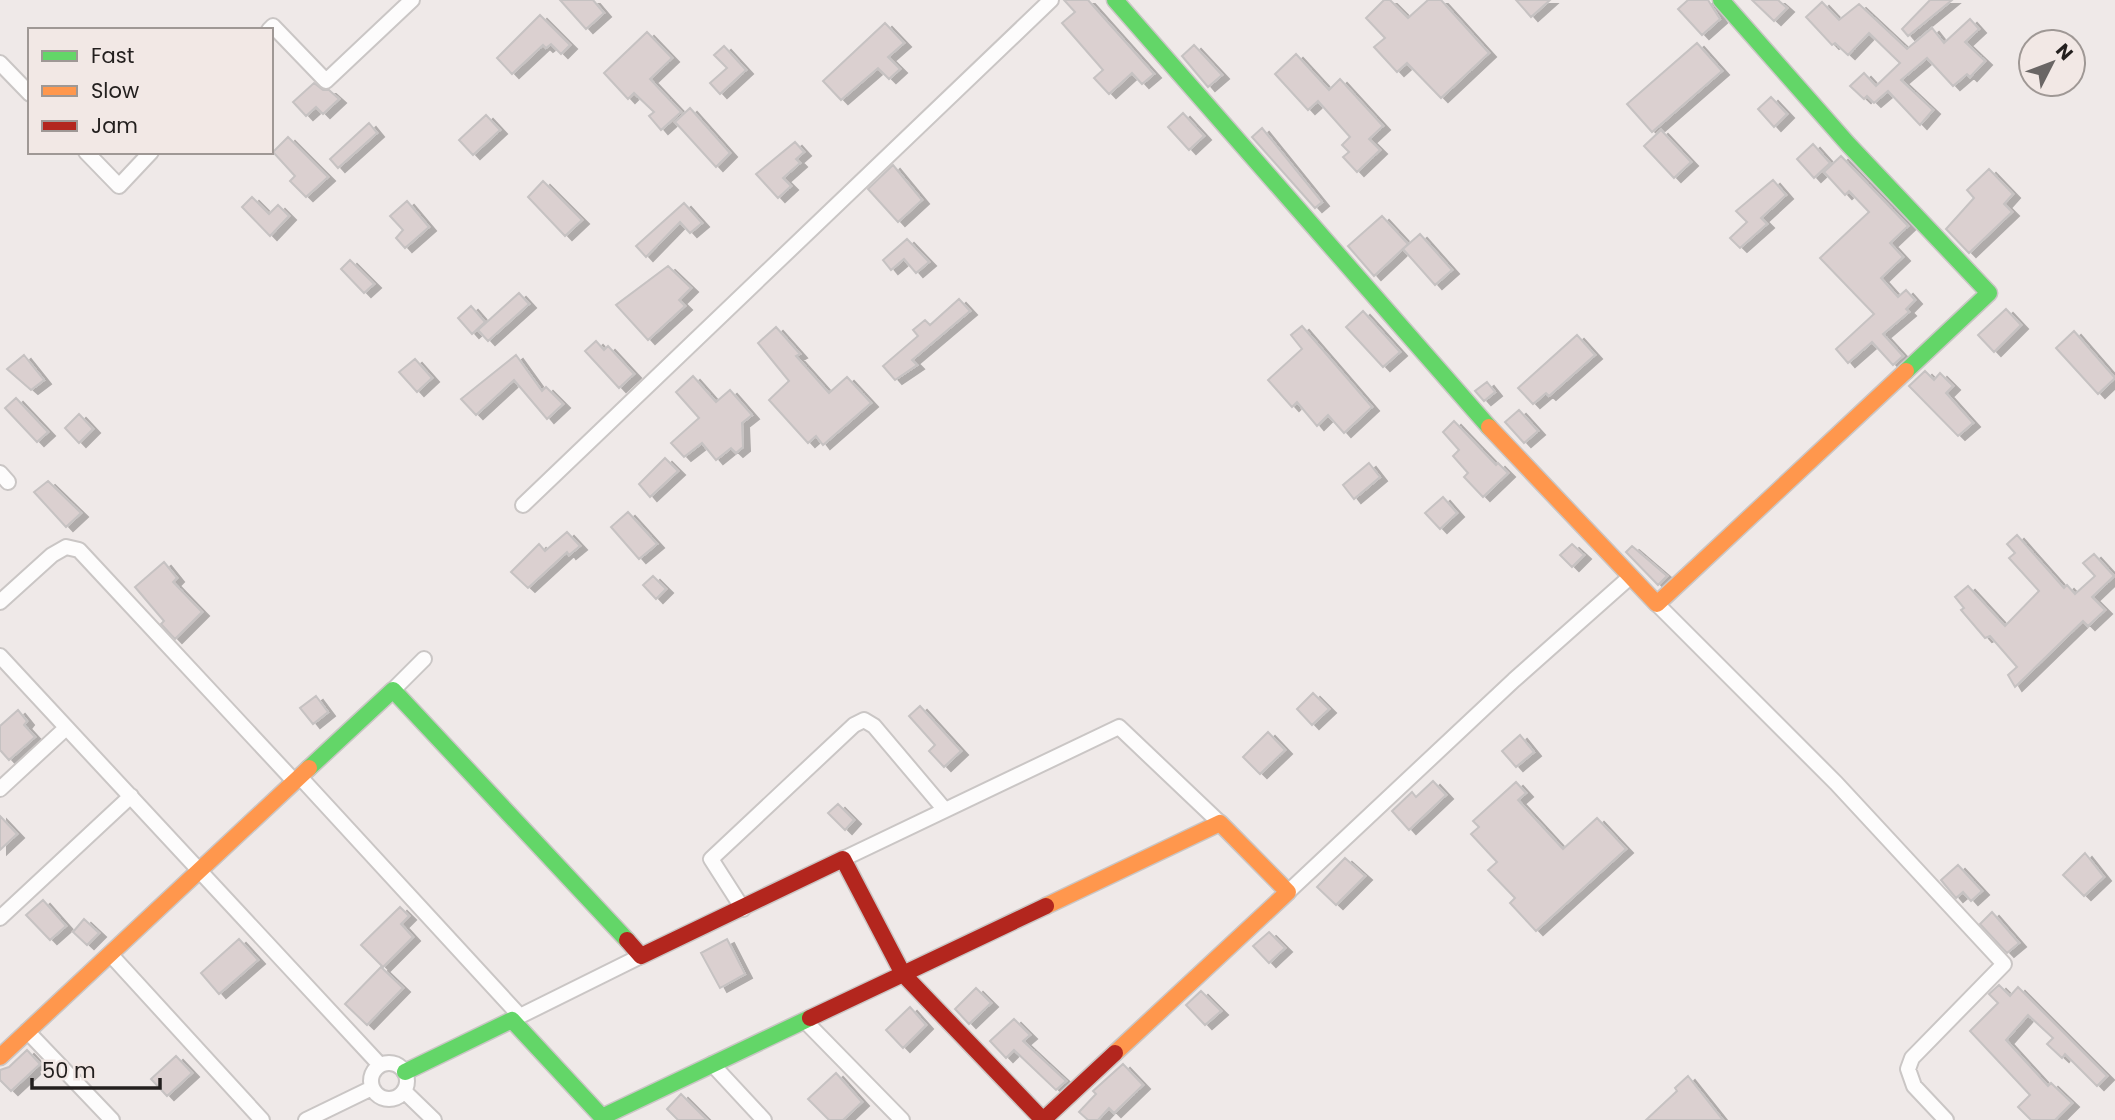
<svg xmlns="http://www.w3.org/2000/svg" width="2115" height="1120" font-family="Poppins,sans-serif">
	<defs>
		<filter id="shadow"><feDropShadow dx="7" dy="4" stdDeviation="0" flood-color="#0004"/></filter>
	</defs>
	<rect width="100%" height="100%" fill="#efe9e8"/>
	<path fill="#dbd0d0" stroke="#c6c2c2" stroke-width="2" filter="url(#shadow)" d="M560,0H593L604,13L586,29Z
		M1064,0H1088L1154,74L1142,84L1132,73L1109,94L1094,78L1103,70L1062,23L1075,12Z
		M1384,0H1390L1408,18L1428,0H1441L1489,53L1441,98L1407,63L1397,72L1374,47L1385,38L1366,18Z
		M1516,0H1550L1531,17Z
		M1688,0H1708L1720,19L1702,35L1678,9Z
		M1752,0H1778L1787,8L1774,21Z
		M1930,0H1952L1908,36L1902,29Z
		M1822,2L1839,20L1859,4L1907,49L1932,28L1944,43L1970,19L1979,29L1965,42L1985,61L1970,77L1967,74L1953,86L1927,58L1901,80L1933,110L1920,125L1888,91L1874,103L1867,96L1864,99L1850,86L1864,73L1876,86L1900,63L1869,33L1848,55L1835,43L1832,45L1806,17Z
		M540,15L570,45L561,54L551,44L546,48L543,45L512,74L497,58Z
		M885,23L904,43L888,57L900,69L889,79L878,68L841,100L823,81Z
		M647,32L672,58L650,79L681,112L661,130L649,116L654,112L634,93L628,99L604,73Z
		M1697,43L1722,71L1652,132L1627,104Z
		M1194,45L1222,75L1208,87L1182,56Z
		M724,46L746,70L720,94L710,83L727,68L714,55Z
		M1296,54L1329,90L1340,79L1383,126L1369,139L1380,150L1357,172L1343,157L1349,152L1342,145L1350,137L1318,101L1308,110L1275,74Z
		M314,83L323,90H329L339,99L323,114L316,107L306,116L293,102Z
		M1771,97L1787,114L1774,127L1758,109Z
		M690,108L730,153L716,167L675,122Z
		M1183,113L1204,136L1189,150L1168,127Z
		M486,115L500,130L473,155L459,140Z
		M369,123L377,133L338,168L330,159Z
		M1262,128L1322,202L1315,208L1252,137Z
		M1661,130L1691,162L1674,178L1644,146Z
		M288,137L328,177L306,197L290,181L295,176L273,152Z
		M795,142L804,152L796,159L800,163L783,178L791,186L778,198L756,174Z
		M1813,144L1830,163L1814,178L1797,159Z
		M1841,156L1908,226L1890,243L1903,257L1881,278L1898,297L1906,290L1915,300L1906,309L1909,312L1883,334L1903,356L1893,365L1872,342L1848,363L1836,349L1874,314L1820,258L1869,212L1849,191L1845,195L1824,172Z
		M893,165L922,200L898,222L868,189Z
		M1989,169L2013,194L2004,204L2012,212L1969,253L1946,229L1974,198L1967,190Z
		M1773,180L1786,195L1761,218L1767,224L1740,248L1730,238L1747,222L1736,211Z
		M543,181L582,220L565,236L528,197Z
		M252,197L269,214L278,205L289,216L270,236L242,207Z
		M407,201L429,227L405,248L396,238L403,230L390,216Z
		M684,203L702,223L690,233L680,222L646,257L636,246Z
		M1382,216L1408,244L1374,276L1348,246Z
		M1420,234L1452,270L1435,285L1403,249Z
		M907,239L929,262L916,273L904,259L891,270L883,260Z
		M350,260L374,284L364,293L341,269Z
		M668,266L691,288L679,300L685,306L648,340L616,305Z
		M519,293L529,304L488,341L478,330Z
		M959,299L970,311L912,360L917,365L895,380L883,366L918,336L913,330L925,320L930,325Z
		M471,306L485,322L472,334L458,318Z
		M2006,309L2021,325L1994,352L1978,335Z
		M1363,311L1400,352L1383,367L1346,327Z
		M1302,326L1372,407L1344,433L1328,415L1317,426L1297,402L1292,407L1268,380L1302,349L1291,335Z
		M776,327L800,354L796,356L829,393L847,377L871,403L823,445L816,436L808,443L769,400L789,381L758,343Z
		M2074,331L2115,378L2098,394L2056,348Z
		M1577,335L1595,355L1549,396L1546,393L1533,404L1518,388Z
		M596,341L604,350L608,346L634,374L619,388L585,351Z
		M24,355L44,380L31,390L7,369Z
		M516,355L542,391L546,387L563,404L547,419L514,380L476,415L461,399Z
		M415,359L432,378L417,392L399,372Z
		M1925,371L1934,380L1940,373L1953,386L1946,393L1973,423L1958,436L1909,386Z
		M693,376L716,402L730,390L752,415L742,423L743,447L736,453L731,448L716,460L702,443L684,457L671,443L699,418L676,392Z
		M1487,382L1495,392L1484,401L1475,391Z
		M16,398L48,432L37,442L5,408Z
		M1519,410L1538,431L1524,443L1505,422Z
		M79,414L93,429L79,443L65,428Z
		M1454,421L1496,465L1498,463L1508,473L1483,497L1464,477L1468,473L1453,456L1459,450L1443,432Z
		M665,458L678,471L650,497L639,484Z
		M1369,463L1380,477L1354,499L1343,485Z
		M48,481L81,513L66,527L34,492Z
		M1443,497L1457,513L1440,529L1425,513Z
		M628,512L657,544L639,559L611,527Z
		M567,532L580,546L569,555L567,552L528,588L511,572L539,544L545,551Z
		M2017,535L2064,588L2067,585L2075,594L2095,576L2083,563L2094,554L2114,576L2092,597L2105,610L2088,626L2083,621L2015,687L2008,675L2017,667L1990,636L1985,638L1961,610L1964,608L1955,597L1968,586L2005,626L2039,591L2009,558L2015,553L2007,544Z
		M1572,544L1584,555L1572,567L1560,555Z
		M1632,546L1667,576L1658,585L1626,552Z
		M164,562L177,578L173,582L202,612L175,639L161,624L164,621L135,587Z
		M653,576L666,589L656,599L643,585Z
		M1313,693L1329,709L1312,725L1297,709Z
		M316,696L328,712L313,724L300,708Z
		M920,706L961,751L944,767L929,751L935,745L909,716Z
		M18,710L27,721L24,725L35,737L9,760L0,750V726Z
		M1268,732L1285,750L1260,774L1243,757Z
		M1520,735L1534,752L1516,767L1502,751Z
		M1433,781L1446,795L1409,830L1392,811L1412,792L1416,797Z
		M1516,782L1526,793L1518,800L1563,849L1597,818L1626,849L1536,931L1510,903L1515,898L1488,870L1497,862L1471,834L1479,827L1473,821Z
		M838,804L854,820L845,830L828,813Z
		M0,816L17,834L0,850Z
		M2085,853L2104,877L2084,896L2063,875Z
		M1345,858L1365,876L1336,905L1317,887Z
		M1958,865L1982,891L1971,901L1963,892L1956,898L1941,880Z
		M43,900L66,926L50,940L26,915Z
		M400,907L409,916L401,924L413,937L383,967L361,945Z
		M1992,912L2019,943L2007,953L1980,924Z
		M84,919L99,933L87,945L73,932Z
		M1269,932L1285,948L1269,963L1253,946Z
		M239,939L258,960L219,994L201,973Z
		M727,939L745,974L720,988L701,953Z
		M381,967L403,988L367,1025L345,1004Z
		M1999,985L2010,996L2018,987L2107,1076L2097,1086L2065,1054L2062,1058L2047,1044L2053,1038L2028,1015L2006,1040L2048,1086L2051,1083L2072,1103L2055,1120H2031L2018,1107L2030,1095L1970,1031L1998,1003L1989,994Z
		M976,988L991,1003L969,1024L955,1009Z
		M1201,991L1221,1011L1205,1025L1186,1005Z
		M910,1007L926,1025L903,1048L886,1030Z
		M1014,1019L1030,1035L1023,1041L1066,1081L1056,1090L1014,1050L1006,1058L990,1041Z
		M27,1050L40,1064L11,1091L0,1080V1070L9,1067Z
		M176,1056L192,1073L167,1096L151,1079Z
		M1123,1064L1143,1085L1114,1113L1109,1108L1098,1120H1088L1079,1112L1096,1094L1093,1091Z
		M836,1073L862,1102L843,1120H829L808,1099Z
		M1688,1076L1723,1120H1646L1677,1091L1675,1088Z
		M681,1094L707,1120H678L667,1109Z"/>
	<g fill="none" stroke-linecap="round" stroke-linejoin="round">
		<g stroke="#cac6c5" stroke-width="18">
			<path id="street" d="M269,30L273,26L326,81L412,0
				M0,63L30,94
				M86,152L119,186L151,152
				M0,473L8,482
				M523,505L1051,0
				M0,602L52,555L66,547L79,550L295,782
				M1657,604L1836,783L2004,964L1912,1058L1908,1069L1914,1086L1946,1120
				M0,656L380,1065
				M393,690L424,659
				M300,777L520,1016
				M0,789L66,728
				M843,859L1119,727L1220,823
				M1288,892L1514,680L1630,577
				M743,909L711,859L854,725L864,720L874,726L945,810
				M0,918L131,796
				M111,955L262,1120
				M514,1019L641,956
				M805,1021L902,1120
				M27,1031L112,1120
				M371 1081a18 18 0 1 1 36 0a18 18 0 1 1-36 0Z
				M712,1064L764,1120
				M404,1091L434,1120
				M306,1120L372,1088"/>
		</g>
		<g stroke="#cac6c5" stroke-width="19">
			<path id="fast" d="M1115,0L1489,427
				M1721,0L1848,144L1989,293L1906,371
				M309,768L393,690L627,940
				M405,1072L512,1020L602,1117L810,1018"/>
		</g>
		<g stroke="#cac6c5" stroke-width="19">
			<path id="slow" d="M1489,427L1657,604L1906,371
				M1046,906L1220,823L1288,892L1115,1053
				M0,1057L309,768"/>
		</g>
		<g stroke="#cac6c5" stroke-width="19">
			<path id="jam" d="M627,940L641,956L843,859L903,974L1046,906
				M810,1018L903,974L1043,1120L1115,1053"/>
		</g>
		<use href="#street" stroke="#fdfcfc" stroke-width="14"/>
		<use href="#fast" stroke="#63d668" stroke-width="16"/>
		<use href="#slow" stroke="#ff974d" stroke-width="16"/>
		<use href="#jam" stroke="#b3261e" stroke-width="16"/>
	</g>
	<rect x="28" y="28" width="245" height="126" fill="#f2e8e5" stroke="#9f9895" stroke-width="2"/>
	<rect x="42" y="51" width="35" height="10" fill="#63d668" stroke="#9f9895" stroke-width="2"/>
	<text x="91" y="63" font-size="21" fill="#231f1e">Fast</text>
	<rect x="42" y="86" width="35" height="10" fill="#ff974d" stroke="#9f9895" stroke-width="2"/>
	<text x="91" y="98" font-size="21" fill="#231f1e">Slow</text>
	<rect x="42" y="121" width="35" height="10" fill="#b3261e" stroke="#9f9895" stroke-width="2"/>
	<text x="91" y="133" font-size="21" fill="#231f1e">Jam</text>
	<g transform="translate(2052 63) rotate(48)"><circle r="33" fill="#f2e8e5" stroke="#9f9895" stroke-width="2"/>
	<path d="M0-5L12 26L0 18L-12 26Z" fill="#6a6665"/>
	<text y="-10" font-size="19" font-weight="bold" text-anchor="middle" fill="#231f1e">N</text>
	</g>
	<path d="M32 1078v10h128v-10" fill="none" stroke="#231f1e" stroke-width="3.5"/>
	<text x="42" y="1078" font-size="21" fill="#231f1e" stroke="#f2e8e5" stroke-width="5" paint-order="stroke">50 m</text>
</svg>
